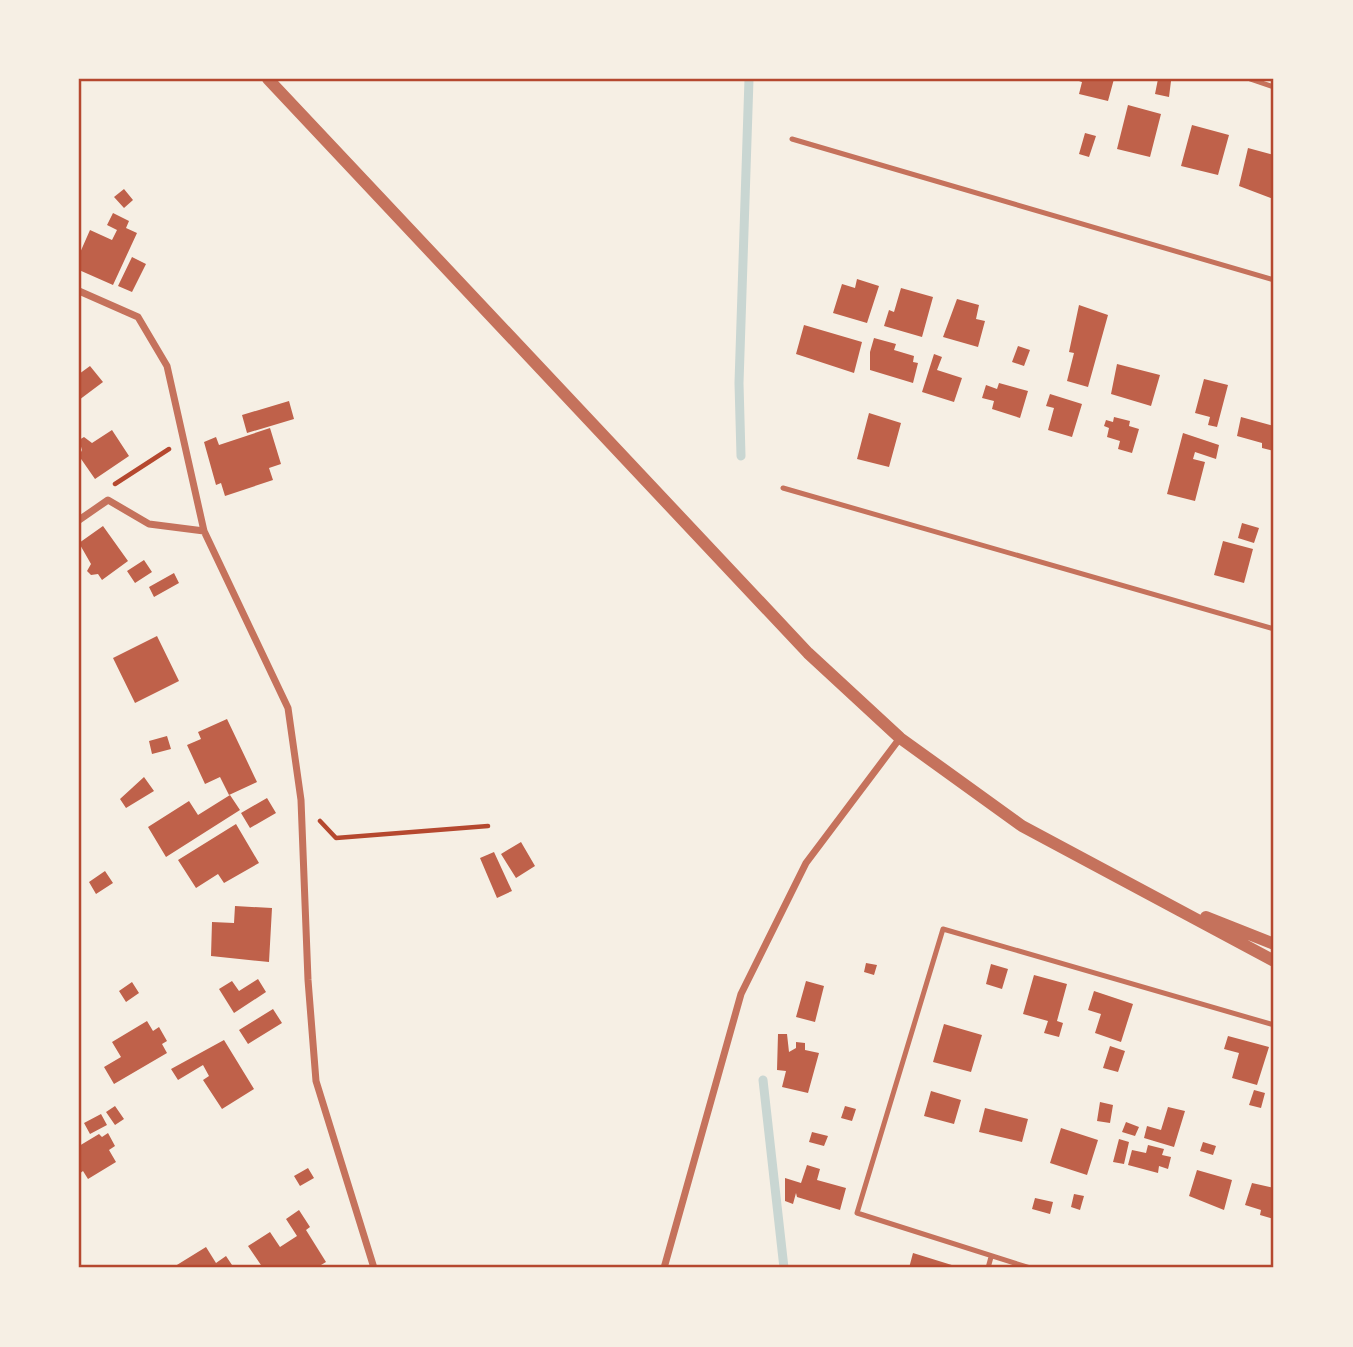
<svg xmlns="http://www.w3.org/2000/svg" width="1353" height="1347" font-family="Manrope,sans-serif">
	<rect width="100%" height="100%" fill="#f6efe4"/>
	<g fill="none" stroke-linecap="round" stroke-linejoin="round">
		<path stroke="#c9d6d2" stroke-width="9" d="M741,456L739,383L749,79
			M763,1080L784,1268"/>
	</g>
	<path fill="#bf614a" d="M1073,79H1114L1108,101L1079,94L1082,82Z
		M1158,79L1171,81L1169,97L1155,94Z
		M1128,105L1161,114L1150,157L1117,149Z
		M1192,125L1229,135L1218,175L1181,166Z
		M1085,133L1096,136L1089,157L1079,154Z
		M1248,148L1274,155L1273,199L1239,186Z
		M124,189L133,200L124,208L114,197Z
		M113,213L129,221L126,228L137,233L113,285L79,270V255L90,230L112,240L117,230L107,225Z
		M132,257L146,264L132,292L118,286Z
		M857,279L879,286L867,323L833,313L842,284L855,288Z
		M901,288L933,297L922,337L884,326L889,310L894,312Z
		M957,299L979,305L976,319L985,321L978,347L943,337Z
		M1079,305L1108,315L1088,387L1067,381L1074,353L1069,352Z
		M804,325L862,342L854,373L796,354Z
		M874,338L896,344L894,350L914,356L913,362L918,363L913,383L870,370V352Z
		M1018,346L1030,350L1024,366L1012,362Z
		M934,354L942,357L937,370L962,378L954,402L922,392Z
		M1117,364L1160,375L1151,406L1111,394Z
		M90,366L103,382L79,400V374Z
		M1204,379L1228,385L1217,427L1208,425L1210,417L1195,413Z
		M999,383L1028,391L1020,418L992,409L994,401L982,398L986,385L997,389Z
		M1050,394L1082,404L1072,437L1048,430L1054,408L1046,406Z
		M289,401L294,419L247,433L242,415Z
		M869,413L901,423L889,467L857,459Z
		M1114,417L1130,421L1129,426L1139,429L1132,453L1118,449L1120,441L1107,437L1109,428L1104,426L1106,420L1113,422Z
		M1241,417L1274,426V451L1262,448V443L1237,436Z
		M270,428L281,464L269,468L273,480L225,496L221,483L216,485L204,442L216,437L219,445Z
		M112,430L129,456L95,479L79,456L82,450L79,440L84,437L92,443Z
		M1183,433L1219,445L1216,459L1195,452L1193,459L1205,462L1195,501L1167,494Z
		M1242,523L1259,528L1254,543L1238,538Z
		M103,526L128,561L102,580L98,574L91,575L87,571L91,564L79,543Z
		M1223,541L1253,549L1244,583L1214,575Z
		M144,560L152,572L135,583L127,571Z
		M174,573L179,583L154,597L149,587Z
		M157,636L179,681L135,703L113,658Z
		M227,719L257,782L229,795L220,777L205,784L187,745L201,739L198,732Z
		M167,736L171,749L152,754L149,741Z
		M144,777L154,791L126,808L120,799Z
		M230,795L240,810L166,857L148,827L189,801L198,815Z
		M267,798L276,813L250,828L241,813Z
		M236,824L259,863L224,883L218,874L196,888L178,860Z
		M521,842L535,866L516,878L501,854Z
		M494,852L512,891L497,898L480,858Z
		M105,871L113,883L96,894L89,882Z
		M235,906L272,908L269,962L211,956L212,922L234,923Z
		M866,963L877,965L874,975L864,972Z
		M991,964L1008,969L1002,989L986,984Z
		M1034,975L1067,984L1057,1021L1063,1023L1059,1037L1044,1033L1048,1021L1023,1014Z
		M258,979L266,992L234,1013L219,989L232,981L239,991Z
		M806,981L824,986L815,1022L796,1017Z
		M132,982L139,993L126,1002L119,991Z
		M1094,991L1133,1004L1121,1042L1095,1033L1101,1014L1088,1010Z
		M273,1009L282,1023L248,1044L239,1030Z
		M147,1021L153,1031L159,1027L167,1041L162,1044L167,1053L114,1084L104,1067L121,1057L112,1042Z
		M944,1024L982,1035L971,1072L933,1062Z
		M778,1034H787L789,1052L796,1048V1042L805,1043V1050L819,1053L808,1093L782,1087L786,1071L777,1070Z
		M1228,1036L1269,1047L1257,1085L1232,1078L1239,1053L1224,1049Z
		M224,1040L254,1089L222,1109L203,1080L209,1076L203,1065L178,1080L171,1069Z
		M1110,1046L1125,1051L1118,1072L1103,1068Z
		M1254,1090L1265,1093L1261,1108L1249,1105Z
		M931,1091L961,1100L954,1124L924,1116Z
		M1100,1102L1113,1105L1110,1123L1097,1121Z
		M115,1106L124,1119L115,1125L106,1112Z
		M845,1106L856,1109L852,1121L841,1118Z
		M1168,1107L1185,1111L1174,1147L1144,1138L1147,1126L1161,1130Z
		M985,1108L1028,1119L1022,1142L979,1132Z
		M101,1114L107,1125L90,1134L84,1123Z
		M1126,1122L1139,1127L1135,1136L1122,1132Z
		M1061,1128L1098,1140L1087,1175L1050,1163Z
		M812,1132L828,1136L824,1146L809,1142Z
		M108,1133L115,1146L109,1150L116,1162L88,1179L83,1171L79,1174V1146L99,1134L102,1137Z
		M1119,1139L1129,1142L1124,1164L1113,1162Z
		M1203,1142L1216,1146L1213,1155L1200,1151Z
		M1148,1145L1164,1149L1162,1155L1171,1157L1168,1169L1159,1166L1158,1173L1128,1165L1132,1150L1146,1153Z
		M807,1165L820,1169L817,1180L846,1188L840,1210L797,1197L796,1193L793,1204L785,1201V1178L801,1183Z
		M308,1168L314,1178L300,1186L294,1176Z
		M1197,1170L1232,1180L1224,1210L1189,1196Z
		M1252,1183L1274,1188V1219L1260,1215L1261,1210L1245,1205Z
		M1074,1194L1084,1196L1080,1210L1071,1207Z
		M1035,1198L1053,1202L1050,1214L1032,1209Z
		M299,1210L310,1227L306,1230L326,1262L316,1268H263L248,1246L270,1232L280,1247L297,1236L286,1219Z
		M206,1247L216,1263L226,1256L234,1268H172Z
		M913,1253L955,1266L954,1268H909Z"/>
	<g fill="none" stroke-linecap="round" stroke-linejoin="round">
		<path stroke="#b5482f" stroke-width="4.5" d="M115,484L169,449
			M320,821L336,838L488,826"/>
		<path stroke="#c5725c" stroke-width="5" d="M1250,79L1274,87
			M792,139L1274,280
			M783,488L1274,629
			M988,1268L991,1257
			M1030,1268L857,1213L943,929L1274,1025"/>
		<path stroke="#c5725c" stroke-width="7" d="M79,291L138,317L167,366L204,531L288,708L301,800L308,980L316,1081L374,1268
			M79,520L108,500L149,524L204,531
			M664,1268L741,994L806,863L900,738"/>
		<path stroke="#c5725c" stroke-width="12" d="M268,79L808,653L900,738L1022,826L1274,961
			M1206,917L1274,944"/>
	</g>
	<rect width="1353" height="1347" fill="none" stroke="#f6efe4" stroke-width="161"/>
	<rect x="80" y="80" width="1192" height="1186" fill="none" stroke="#b5482f" stroke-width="2.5"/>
</svg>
